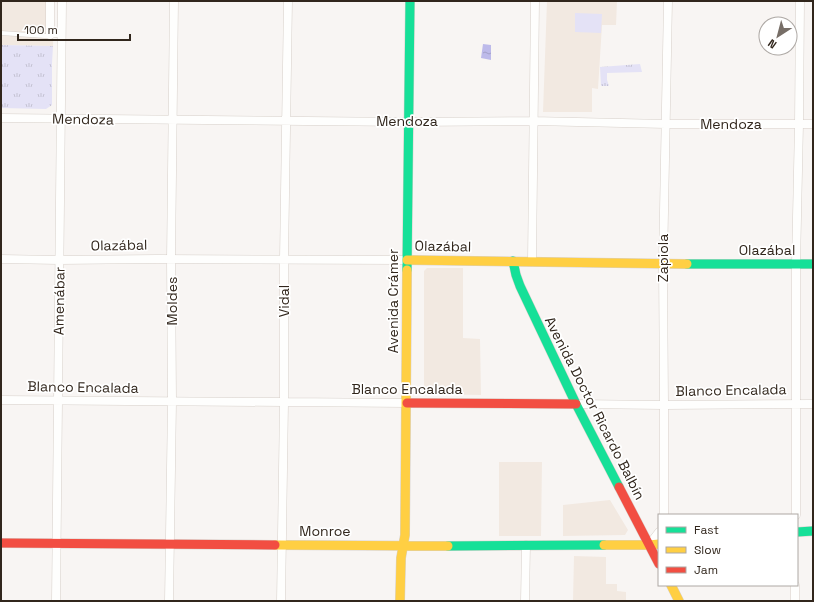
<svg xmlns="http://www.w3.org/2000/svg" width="814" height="602" font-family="'Space Grotesk',sans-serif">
	<defs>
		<pattern id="grass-tufts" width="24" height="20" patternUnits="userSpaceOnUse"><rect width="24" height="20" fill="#e4e2f6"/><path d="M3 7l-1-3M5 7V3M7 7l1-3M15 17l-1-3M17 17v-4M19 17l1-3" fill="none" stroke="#c4c2d2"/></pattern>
		<pattern id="water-ripples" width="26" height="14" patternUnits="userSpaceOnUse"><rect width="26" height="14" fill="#bdbaea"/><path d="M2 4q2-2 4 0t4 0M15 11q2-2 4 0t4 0" fill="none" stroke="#a3a0c8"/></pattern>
	</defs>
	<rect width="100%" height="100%" fill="#f8f5f3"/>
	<path fill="#f2e9e1" d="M1,1H54L53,46L1,45Z
		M547,1H617L616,25H602L598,89L592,88V112H543Z
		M427,268H463V338L480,339L481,395L427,394L424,392V271Z
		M499,462H542L541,536H499Z
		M610,500L628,530L625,535L563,536V505Z
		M574,556L606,557V584H617V591L626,592V601H573Z"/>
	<path fill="url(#grass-tufts)" d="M1,45L53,46L52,63V105L46,109L1,108Z
		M640,64L642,72L607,73V80L609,86H601L600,67Z"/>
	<path fill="#e4e2f6" d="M575,13L602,14L601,33L575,32Z"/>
	<path fill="url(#water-ripples)" d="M483,44L491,45V60L481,58Z"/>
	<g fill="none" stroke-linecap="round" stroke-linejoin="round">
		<g stroke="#d7d0ca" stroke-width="5">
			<path id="lane" d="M1,33L45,36L61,35"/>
		</g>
		<g stroke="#d7d0ca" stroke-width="9">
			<path id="street" d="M50,35V1
				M1,118L409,122L533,121L666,124H813
				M1,259L59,260L157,259L407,260
				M532,261L535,1
				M1,400L407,403
				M576,404L664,405L813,404
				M664,515V405L663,264L668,1
				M796,515V264L799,124L800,1
				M649,545L659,532
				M56,601L62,1
				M169,601L172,402L171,259L174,1
				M281,601L284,403V259L288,1
				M525,601L526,545
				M795,601V585"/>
		</g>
		<g stroke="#d7d0ca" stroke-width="10">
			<path id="fast" d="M513,261L516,275L520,286L576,404L619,487
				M687,264H813
				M407,270L410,1
				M797,532L813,531
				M448,546L604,545"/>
		</g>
		<g stroke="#d7d0ca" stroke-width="10">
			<path id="slow" d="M407,260L687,264
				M275,545L448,546
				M604,545H649L659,544
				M671,585L679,601
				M400,601L401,558L405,535L407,270"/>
		</g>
		<g stroke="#d7d0ca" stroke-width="10">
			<path id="jam" d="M407,403L576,404
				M619,487L659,564
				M1,543L275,545"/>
		</g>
		<use href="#lane" stroke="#fefefd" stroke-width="4"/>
		<use href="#street" stroke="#fefefd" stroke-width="8"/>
		<use href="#fast" stroke="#16e098" stroke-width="9"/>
		<use href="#slow" stroke="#ffcf43" stroke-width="9"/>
		<use href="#jam" stroke="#f24e42" stroke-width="9"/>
	</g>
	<g text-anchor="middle" stroke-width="3.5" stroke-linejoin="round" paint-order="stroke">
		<g font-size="14" fill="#31261c" stroke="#fff">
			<text transform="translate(83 119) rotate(1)" y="5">Mendoza</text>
			<text x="407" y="126">Mendoza</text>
			<text x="731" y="129">Mendoza</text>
			<text transform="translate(119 245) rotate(-1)" y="5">Olazábal</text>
			<text transform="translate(443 246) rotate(1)" y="5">Olazábal</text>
			<text x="767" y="255">Olazábal</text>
			<text transform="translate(663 258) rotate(-90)" y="5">Zapiola</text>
			<text transform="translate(59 301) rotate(-89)" y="5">Amenábar</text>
			<text transform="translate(172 301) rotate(-90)" y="5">Moldes</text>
			<text transform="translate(284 301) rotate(-90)" y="5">Vidal</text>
			<text transform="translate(393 301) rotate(-90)" y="5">Avenida Crámer</text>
			<text transform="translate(83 387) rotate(1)" y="5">Blanco Encalada</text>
			<text x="407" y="394">Blanco Encalada</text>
			<text transform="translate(731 390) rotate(-1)" y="5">Blanco Encalada</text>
			<text transform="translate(595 408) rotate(63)" y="5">Avenida Doctor Ricardo Balbín</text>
			<text x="325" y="536">Monroe</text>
		</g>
	</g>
	<rect width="814" height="602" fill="none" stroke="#31261c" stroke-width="4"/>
	<rect x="658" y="514" width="140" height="72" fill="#ffffff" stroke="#ada8a4"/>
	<rect x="666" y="527" width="20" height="6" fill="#16e098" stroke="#ada8a4"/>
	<text x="694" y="534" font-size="12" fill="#31261c">Fast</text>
	<rect x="666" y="547" width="20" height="6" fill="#ffcf43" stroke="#ada8a4"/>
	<text x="694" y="554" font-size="12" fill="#31261c">Slow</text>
	<rect x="666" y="567" width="20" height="6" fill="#f24e42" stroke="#ada8a4"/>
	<text x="694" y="574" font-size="12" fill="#31261c">Jam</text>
	<g transform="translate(778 36) rotate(216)"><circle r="19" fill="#ffffff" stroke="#ada8a4"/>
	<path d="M0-3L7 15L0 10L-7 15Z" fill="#776e67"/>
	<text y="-6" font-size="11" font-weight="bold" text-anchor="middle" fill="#31261c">N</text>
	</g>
	<path d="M18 34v6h112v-6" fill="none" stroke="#31261c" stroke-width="2"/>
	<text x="24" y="34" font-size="12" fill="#31261c" stroke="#ffffff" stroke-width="3" paint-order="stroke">100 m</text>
</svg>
